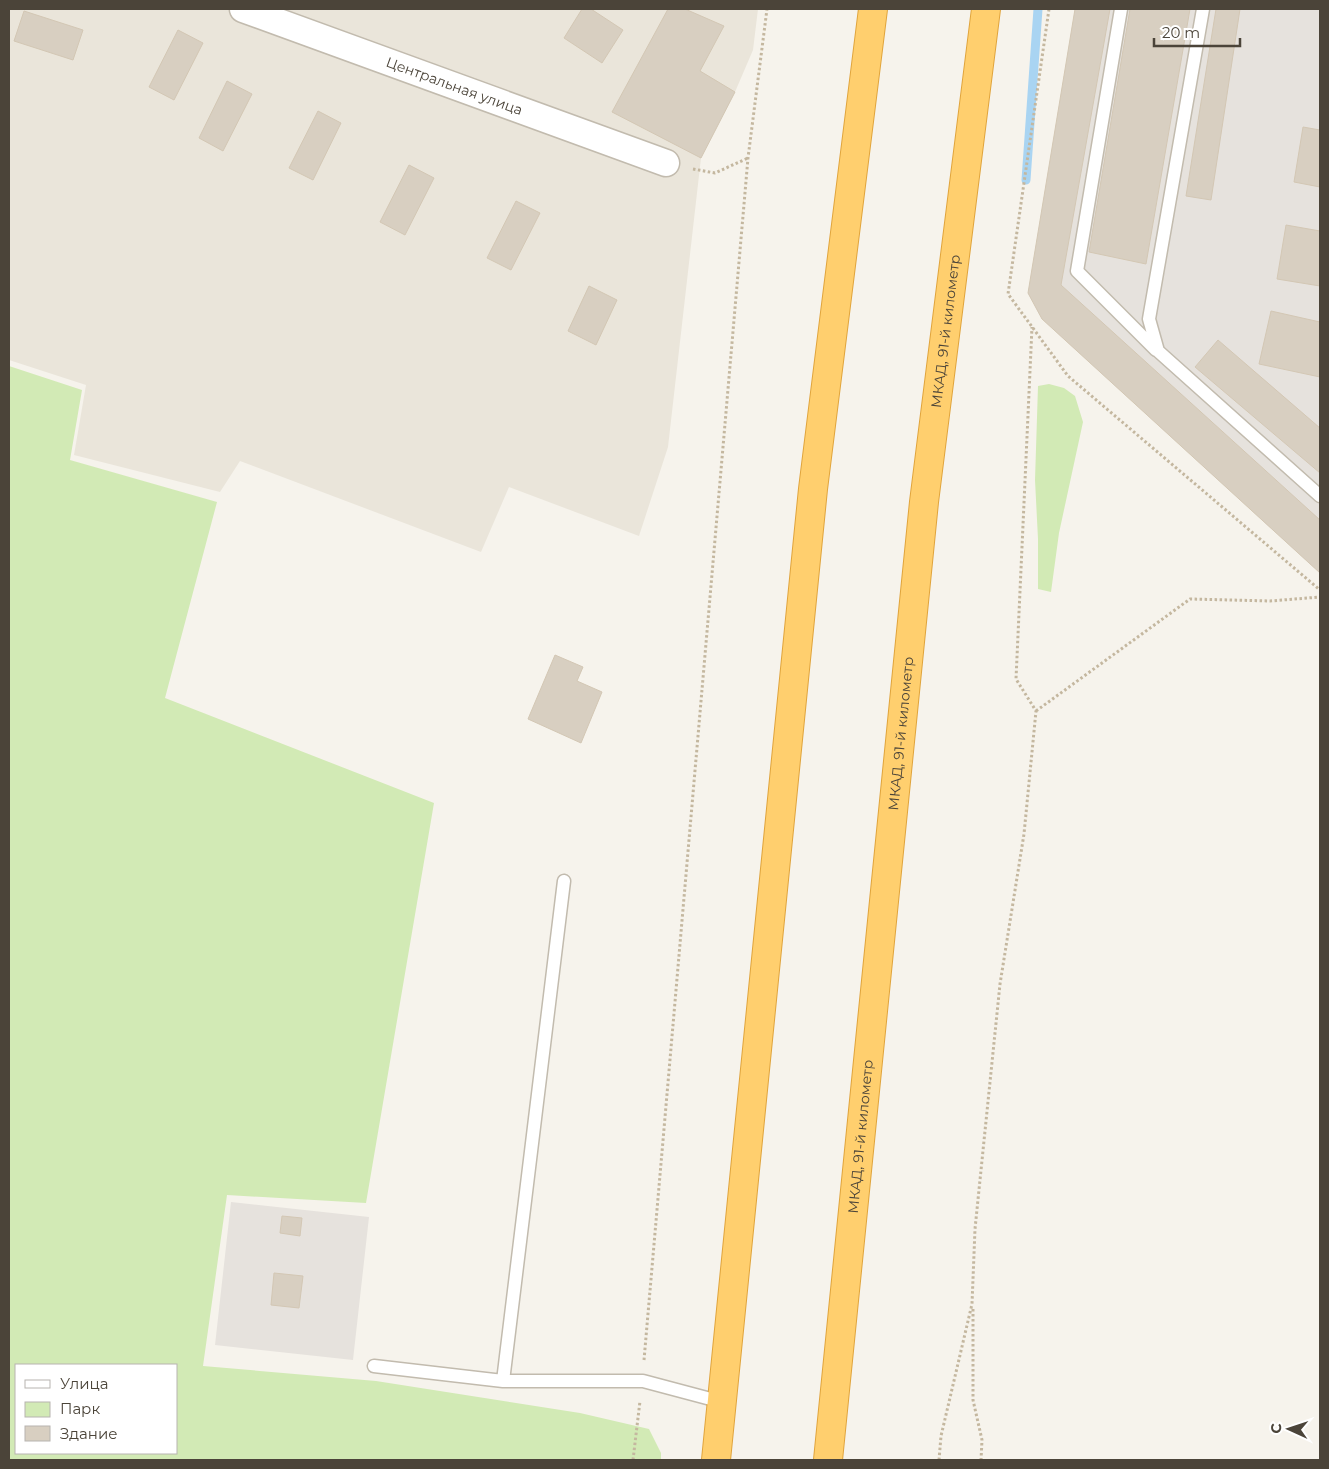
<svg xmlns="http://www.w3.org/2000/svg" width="1329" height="1469" font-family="Montserrat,sans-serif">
	<rect width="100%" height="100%" fill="#f6f3ec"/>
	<path fill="#eae5da" d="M9,9H758L753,50L735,92L701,158L668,447L639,536L509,487L481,552L240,461L220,492L74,455L86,385L9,360Z"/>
	<path fill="#e6e2dd" d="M1075,9H1320V573L1042,319L1028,293Z
		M231,1202L369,1217L353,1360L215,1345Z"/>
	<path fill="#d2eab5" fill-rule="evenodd" d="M9,366L82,390L70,460L217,502L165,698L434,803L366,1203L227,1195L203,1366L376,1381L580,1413L649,1429L661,1453V1460H9ZM16,1365H176V1453H16Z
		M1049,384L1064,388L1075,396L1083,422L1059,533L1051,592L1038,589V539L1035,480L1038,386Z"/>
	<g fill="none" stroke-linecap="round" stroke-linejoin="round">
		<path stroke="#a9d4f2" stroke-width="9" d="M1026,180L1038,9"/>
	</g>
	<path fill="#d8cfc1" stroke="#d3c7b4" d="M582,9H591L623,30L602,63L564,38Z
		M668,9H685L724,26L700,71L735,92L701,158L612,112Z
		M1075,9H1110L1061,285L1320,520V573L1042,319L1028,293Z
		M1130,9H1190L1146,264L1089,252Z
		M1216,9H1240L1211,200L1186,196Z
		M24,11L83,30L73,60L14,41Z
		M178,30L203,43L174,100L149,87Z
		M227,81L252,94L223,151L199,138Z
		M318,111L341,123L313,180L289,168Z
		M1303,127L1320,130V187L1294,182Z
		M409,165L434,178L405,235L380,222Z
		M516,201L540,213L511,270L487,258Z
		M1286,225L1320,231V286L1277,279Z
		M589,286L617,300L596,345L568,331Z
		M1271,311L1320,322V377L1259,364Z
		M1218,340L1320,428V473L1195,367Z
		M555,655L583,667L577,681L602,692L581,743L528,719Z
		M282,1216L302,1218L300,1236L280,1233Z
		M274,1273L303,1276L299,1308L271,1305Z"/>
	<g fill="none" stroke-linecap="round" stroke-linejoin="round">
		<g stroke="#c2bbae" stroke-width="15">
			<path id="lane" d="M1121,9L1077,271L1156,350
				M1203,9L1149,319L1158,351L1320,496
				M374,1366L503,1381H643L722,1402
				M503,1381L564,881"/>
		</g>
		<g stroke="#c2bbae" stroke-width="29">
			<g id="street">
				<path id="s1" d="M243,9L666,163"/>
			</g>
		</g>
		<g stroke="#e0a43c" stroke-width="30">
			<g id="highway">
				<path d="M716,1460L813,489L873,9"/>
				<path id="s2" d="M828,1460L924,502L986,9"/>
			</g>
		</g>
		<path stroke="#c4b79f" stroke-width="3" stroke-dasharray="2.5 2.5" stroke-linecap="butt" d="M1049,9L1008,294L1068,376L1320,590
			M693,169L715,173L748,158
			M1036,711L1190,599L1270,601L1320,597
			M973,1309V1400L982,1440L981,1460
			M644,1360L748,158L767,9
			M633,1460L640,1401
			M939,1460L941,1436L972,1304L975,1229L1000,984L1024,834L1036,711L1016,679L1032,327"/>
		<use href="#lane" stroke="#fff" stroke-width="12"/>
		<use href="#street" stroke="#fff" stroke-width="26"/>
		<use href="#highway" stroke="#ffcf6e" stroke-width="28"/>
	</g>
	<g text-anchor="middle" stroke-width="5" stroke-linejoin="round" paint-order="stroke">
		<g font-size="14" fill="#4b4439" stroke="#fff">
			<text dy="5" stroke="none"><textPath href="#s1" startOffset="225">Центральная улица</textPath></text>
			<text dy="5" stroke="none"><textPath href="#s2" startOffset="1135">МКАД, 91-й километр</textPath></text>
			<text dy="5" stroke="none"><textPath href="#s2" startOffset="730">МКАД, 91-й километр</textPath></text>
			<text dy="5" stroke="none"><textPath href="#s2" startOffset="325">МКАД, 91-й километр</textPath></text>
		</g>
	</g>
	<rect width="1329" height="1469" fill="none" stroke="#4b4439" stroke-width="20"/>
	<rect x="15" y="1364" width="162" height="90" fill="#ffffff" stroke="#b7b4b0"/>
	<rect x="25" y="1380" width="25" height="8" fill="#ffffff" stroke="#b7b4b0"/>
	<text x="60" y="1389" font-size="15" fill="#4b4439">Улица</text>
	<rect x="25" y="1402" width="25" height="15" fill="#d2eab5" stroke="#b7b4b0"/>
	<text x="60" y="1414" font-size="15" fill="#4b4439">Парк</text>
	<rect x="25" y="1426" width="25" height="15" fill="#d8cfc1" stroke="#b7b4b0"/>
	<text x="60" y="1439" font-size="15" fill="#4b4439">Здание</text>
	<g transform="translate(1289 1429) rotate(273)" stroke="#ffffff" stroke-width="4" paint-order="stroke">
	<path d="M0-4L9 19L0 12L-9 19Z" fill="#4b4439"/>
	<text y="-8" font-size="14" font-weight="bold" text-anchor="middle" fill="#4b4439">С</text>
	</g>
	<path d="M1154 38v8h86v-8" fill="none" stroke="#4b4439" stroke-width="2.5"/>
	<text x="1162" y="38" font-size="15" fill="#4b4439" stroke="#ffffff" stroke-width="4" paint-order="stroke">20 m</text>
</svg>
